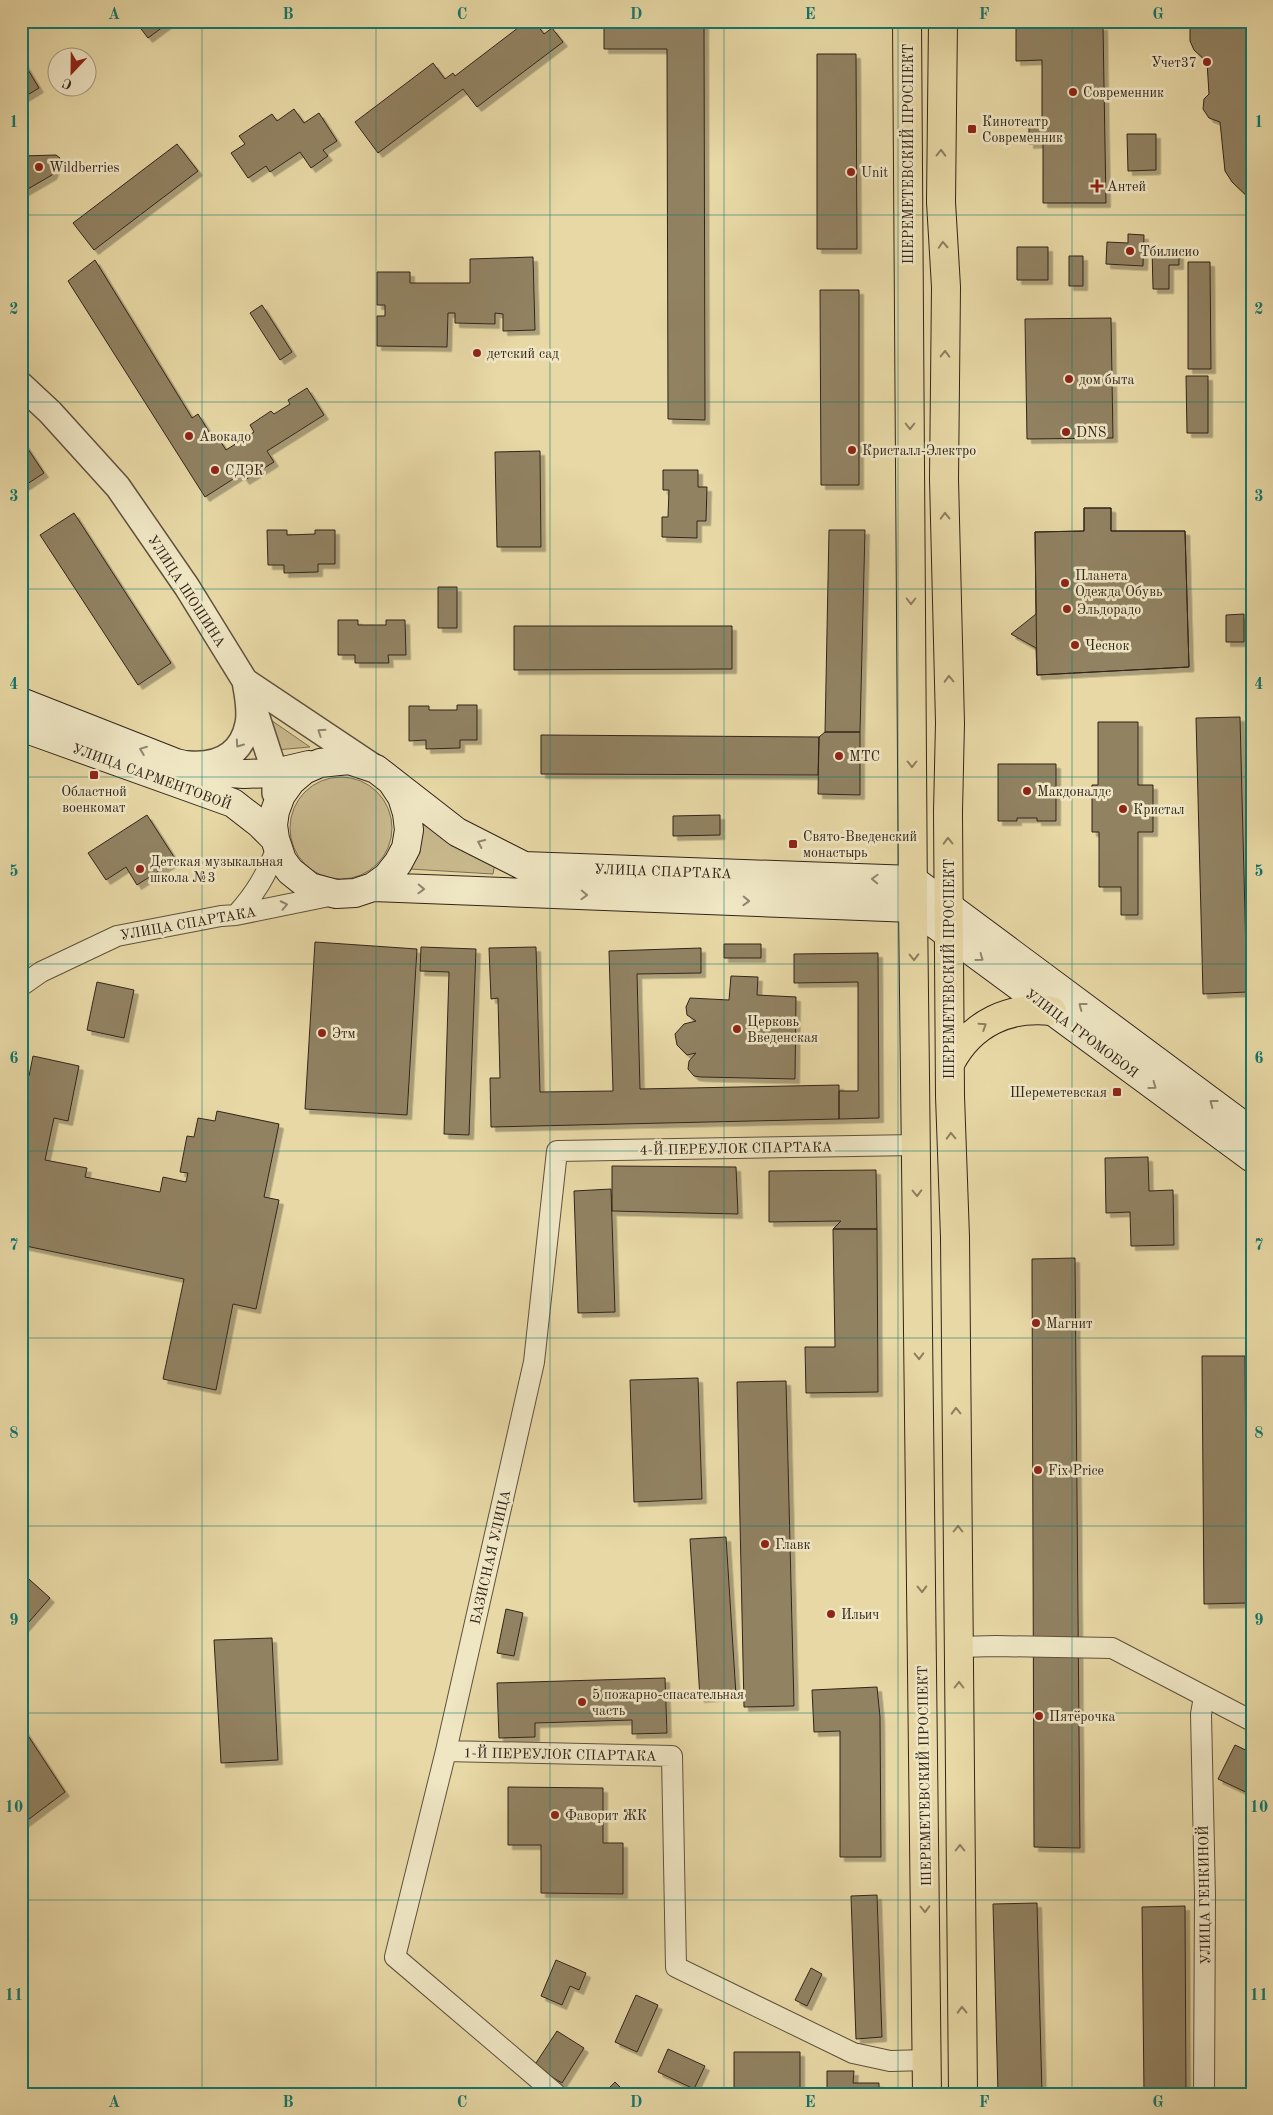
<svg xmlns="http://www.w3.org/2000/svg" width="1273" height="2115" font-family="'Old Standard TT',serif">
	<defs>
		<filter id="shadow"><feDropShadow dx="4.5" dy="4.5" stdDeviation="0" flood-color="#0004"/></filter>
	</defs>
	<rect width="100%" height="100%" fill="#e7d8a5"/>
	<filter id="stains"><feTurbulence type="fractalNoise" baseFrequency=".004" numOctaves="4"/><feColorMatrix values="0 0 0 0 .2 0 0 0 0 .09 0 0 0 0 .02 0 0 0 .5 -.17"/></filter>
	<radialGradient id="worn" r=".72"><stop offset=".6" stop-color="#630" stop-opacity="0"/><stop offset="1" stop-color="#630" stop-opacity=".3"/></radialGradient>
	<path fill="#c8b98d" stroke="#7e6e54" d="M265,716L310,747L276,750Z
		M290 828a51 51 0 1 1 102 0a51 51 0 1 1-102 0Z
		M422,824L495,863L493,874L410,869L420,852Z"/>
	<path fill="#918262" stroke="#33241a" filter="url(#shadow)" d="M135,21H171L148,38Z
		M527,21H534L544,34L552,28L563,42L477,107L463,89L378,153L355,122L433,63L445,79L453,73L455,76Z
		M604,21H704L705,420L668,419L667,49H604Z
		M1190,21H1252V209L1249,198L1232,182L1225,171L1220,122L1209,118L1203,109L1204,99L1209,94L1207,62L1194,50L1190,41Z
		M1103,26L1106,203H1043V143L1029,144V123H1042V60L1016,61V27Z
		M817,54H856L857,249H817Z
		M21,58L39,88L21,99Z
		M294,109L304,123L319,113L337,141L323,150L328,156L311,168L300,152L270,172L266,166L248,178L231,153L245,144L239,136L272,114L277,121Z
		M1127,134H1156V170L1128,171Z
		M177,144L198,171L94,250L73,223Z
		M56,155L60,158L52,175L21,193V156Z
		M1128,234L1144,235L1143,266L1106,264L1107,242L1128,243Z
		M1017,247H1048V280H1017Z
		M1152,248H1179V265H1169V289H1153Z
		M1069,256H1083V286H1069Z
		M533,257L535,330L503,331V314L495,313V324L455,323V313H448L447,347L377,346V316H385V305H377V272H410V283H470V259Z
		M95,260L192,418L198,414L211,435L215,433L226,450L254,432L250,425L271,411L274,414L290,404L288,400L307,388L324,415L267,451L274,462L245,480L241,474L205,497L68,281Z
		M1188,262H1210L1211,369H1188Z
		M820,290H859V485H821Z
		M262,305L292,352L280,360L250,313Z
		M1111,318L1113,438L1027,439L1025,319Z
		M1186,376H1208V433H1187Z
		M24,443L44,473L21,488V444Z
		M540,451L541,547H497L495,452Z
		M663,470H698V487H707L706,521H697V538L662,537V517H668L669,490H663Z
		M1084,508H1111V531H1185L1189,667L1037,675L1035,532L1084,531Z
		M1084,508H1111V531H1185L1189,667L1037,675L1036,648L1011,634L1036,614L1035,532L1084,531Z
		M74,513L171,663L138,685L40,535Z
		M267,530H287V535L315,534V530H335V564H318V572L284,573V565H268Z
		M829,530H865L860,732H825Z
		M438,587H457V628H438Z
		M1244,614V642H1226V615Z
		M338,620H358V625H386V620H405L406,655H388L389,663H355V655H338Z
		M514,626H732V669L514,670Z
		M457,705H477V740H460V748L426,749V740L409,741V706H429V710H457Z
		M1240,717L1247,992L1203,994L1196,718Z
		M1098,722H1138V785H1153V832H1138V915H1121V887H1099V832H1092V785H1098Z
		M825,732H860V795L818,794L819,737Z
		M541,735L819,737L818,775L541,774Z
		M998,764H1056V821H1037V818H1017V821H998Z
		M147,815L176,860L137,885L126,867L106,880L88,853Z
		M720,815V835L673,836V816Z
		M315,942L417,949L407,1115L305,1109Z
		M724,944H761V958H724Z
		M421,947L476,949L469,1135L444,1134L449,972L420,971Z
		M536,947L540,1092L613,1091L609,951L701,948V973L637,974L640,1089L839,1085V1119L491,1127L490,1078H500L498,998L491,999L489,948Z
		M878,953L879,1118L839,1119V1091H858V982L794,983V954Z
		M731,976L758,977L757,995L796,997L795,1079L701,1077L694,1076L688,1069L689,1061L696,1053L687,1055L677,1045L675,1034L684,1024L696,1021L687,1015L686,1007L690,998L729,1000Z
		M97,982L134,990L124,1038L87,1030Z
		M33,1056L79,1066L68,1121L54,1118L45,1160L87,1168L85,1177L160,1192L163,1177L186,1182L188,1173L180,1172L187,1136L194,1137L198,1118L215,1121L217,1111L279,1124L264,1197L279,1200L256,1309L233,1304L216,1390L163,1379L184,1279L21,1245V1074L29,1076Z
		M1148,1157L1149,1191L1173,1190L1174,1245L1131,1246L1130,1212L1106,1213L1105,1158Z
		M612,1166L736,1167L738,1214L612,1211Z
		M876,1170L877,1229H833L841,1221L769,1222V1171Z
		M611,1189L615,1312L578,1313L574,1191Z
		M833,1229H877L878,1392L806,1393L805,1347H835Z
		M1075,1258L1080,1848L1034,1847L1032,1259Z
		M1202,1356H1245L1247,1603L1204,1604Z
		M698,1378L702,1499L634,1502L630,1380Z
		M786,1381L794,1706L744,1707L737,1382Z
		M726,1537L736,1695L700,1698L690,1539Z
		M21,1572L50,1598L21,1631Z
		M506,1609L523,1613L514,1656L497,1653Z
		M272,1638L278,1760L221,1763L214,1640Z
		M665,1678L667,1733L632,1734V1720L535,1723V1737L499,1738L497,1683Z
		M877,1687L880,1717L881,1857H840V1731L814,1732L812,1690Z
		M21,1725L65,1792L21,1825Z
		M1235,1745L1252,1753V1795L1218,1779Z
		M508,1787L603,1788V1843H623V1894L541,1893V1845H508Z
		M877,1895L882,2037L856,2039L851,1896Z
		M1037,1903L1042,2094H998L993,1904Z
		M1185,1906L1186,2094H1144L1142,1907Z
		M556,1960L586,1973L579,1990L570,1986L562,2005L541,1996Z
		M811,1968L822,1974L807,2006L795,2000Z
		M636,1995L658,2005L637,2052L615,2042Z
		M557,2031L584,2048L562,2083L534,2066Z
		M668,2049L705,2066L694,2089L658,2072Z
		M734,2052H800V2090H734Z
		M827,2071H854L853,2083H879V2094H827Z
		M615,2082L627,2094H603Z"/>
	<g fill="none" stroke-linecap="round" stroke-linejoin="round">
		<g stroke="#60513d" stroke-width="22">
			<path id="minor" d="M236,915C256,893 266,875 277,848
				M21,986L41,972L117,936L221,916L236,915L334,895
				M958,1647L996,1646L1112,1648L1252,1721
				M1204,1697L1201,1714L1205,1895L1204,2094
				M446,1751L672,1756L676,1967L853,2053L890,2061L927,2060
				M556,2094L395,1957L446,1751L534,1362L557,1151L916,1145"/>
		</g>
		<g stroke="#60513d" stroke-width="28">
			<path id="tertiary" d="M21,385L50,412L118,487L187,587L245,681L372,766
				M252,702L275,773V793
				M190,764C219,766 242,754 248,724C251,710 247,694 245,681"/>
		</g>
		<g stroke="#33241a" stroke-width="30">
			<path id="secondary" d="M21,702L176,763L215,772L244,774L275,773L309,765
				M21,727L233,803L260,824L275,839
				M392,782L402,797L407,813L409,830L406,848L398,863L387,877L373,887L355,893L336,894L310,887L290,871L282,860L275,839L273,825L275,811L281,795L291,781L304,770L320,763L349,760L376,769L457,832L524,866L913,880L1252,1132
				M373,887L913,908L1252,1158"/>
		</g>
		<g stroke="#33241a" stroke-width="30">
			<path id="primary" d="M907,21L913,908L927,2094
				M943,21L941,202L946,287L944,479L950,723L948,812L950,1096L955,1237L963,2094
				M951,1062C972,1023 1009,1006 1052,1011"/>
		</g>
		<use href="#minor" stroke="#efe6c4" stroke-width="20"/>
		<use href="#tertiary" stroke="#efe6c4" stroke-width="25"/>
		<use href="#secondary" stroke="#efe6c4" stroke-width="28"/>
		<use href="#primary" stroke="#e7d8a5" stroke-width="28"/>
	</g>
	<defs><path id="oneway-chevron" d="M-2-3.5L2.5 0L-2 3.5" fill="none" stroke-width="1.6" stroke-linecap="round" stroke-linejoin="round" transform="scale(1.25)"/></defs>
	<g stroke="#8d7e60">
		<use href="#oneway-chevron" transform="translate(941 153) rotate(-89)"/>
		<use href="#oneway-chevron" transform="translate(943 245) rotate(-93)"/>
		<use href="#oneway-chevron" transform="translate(945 354) rotate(-89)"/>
		<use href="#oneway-chevron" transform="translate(910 426) rotate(90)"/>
		<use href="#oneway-chevron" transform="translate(945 516) rotate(-91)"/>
		<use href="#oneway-chevron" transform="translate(911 601) rotate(90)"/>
		<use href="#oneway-chevron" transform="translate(949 679) rotate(-91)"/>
		<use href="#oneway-chevron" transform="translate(912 764) rotate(90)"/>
		<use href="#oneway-chevron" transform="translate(948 841) rotate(-91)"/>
		<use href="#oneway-chevron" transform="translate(914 957) rotate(89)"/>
		<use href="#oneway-chevron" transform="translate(983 1026) rotate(-33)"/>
		<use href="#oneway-chevron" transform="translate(951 1136) rotate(-92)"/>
		<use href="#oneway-chevron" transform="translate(917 1193) rotate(89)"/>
		<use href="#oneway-chevron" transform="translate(919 1356) rotate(89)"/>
		<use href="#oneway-chevron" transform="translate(956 1411) rotate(-92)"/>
		<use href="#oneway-chevron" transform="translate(958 1529) rotate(-90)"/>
		<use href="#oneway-chevron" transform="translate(922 1589) rotate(89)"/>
		<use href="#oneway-chevron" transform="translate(959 1685) rotate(-90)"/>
		<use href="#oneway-chevron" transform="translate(960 1848) rotate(-90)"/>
		<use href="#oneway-chevron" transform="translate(925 1909) rotate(89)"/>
		<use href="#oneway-chevron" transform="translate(962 2010) rotate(-91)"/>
	</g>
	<g stroke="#91856f">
		<use href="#oneway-chevron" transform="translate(321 732) rotate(-146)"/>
		<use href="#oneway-chevron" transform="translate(239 744) rotate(125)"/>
		<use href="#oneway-chevron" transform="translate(143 750) rotate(-159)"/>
		<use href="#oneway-chevron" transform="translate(481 843) rotate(-155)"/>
		<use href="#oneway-chevron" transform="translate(875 879) rotate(-178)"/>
		<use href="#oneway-chevron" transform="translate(421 889) rotate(2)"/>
		<use href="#oneway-chevron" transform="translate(584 895) rotate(2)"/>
		<use href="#oneway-chevron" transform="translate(746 901) rotate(2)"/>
		<use href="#oneway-chevron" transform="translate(284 905) rotate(-12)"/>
		<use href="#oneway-chevron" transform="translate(980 958) rotate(36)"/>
		<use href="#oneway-chevron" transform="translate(1082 1006) rotate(-143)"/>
		<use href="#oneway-chevron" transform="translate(1153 1086) rotate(36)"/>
		<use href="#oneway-chevron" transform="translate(1213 1103) rotate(-143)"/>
	</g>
	<path fill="none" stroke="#0f766e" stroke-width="1" stroke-opacity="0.55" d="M202,21V2094M376,21V2094M550,21V2094M724,21V2094M898,21V2094M1072,21V2094M21,215H1252M21,402H1252M21,589H1252M21,777H1252M21,964H1252M21,1151H1252M21,1338H1252M21,1526H1252M21,1713H1252M21,1900H1252"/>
	<g fill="#8f2418" stroke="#efe6c4" stroke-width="2">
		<circle cx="1207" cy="62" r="5"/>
		<circle cx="1073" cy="92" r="5"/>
		<rect x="967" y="124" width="10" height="10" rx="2.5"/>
		<circle cx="39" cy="167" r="5"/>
		<circle cx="851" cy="172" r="5"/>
		<path d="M1094.5 178.5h5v5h5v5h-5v5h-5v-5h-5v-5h5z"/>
		<circle cx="1130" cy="251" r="5"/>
		<circle cx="477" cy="353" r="5"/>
		<circle cx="1069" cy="379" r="5"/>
		<circle cx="1066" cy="432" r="5"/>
		<circle cx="189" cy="436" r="5"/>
		<circle cx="852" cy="450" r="5"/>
		<circle cx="215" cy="470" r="5"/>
		<circle cx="1065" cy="583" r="5"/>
		<circle cx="1067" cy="609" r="5"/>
		<circle cx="1075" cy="645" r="5"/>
		<circle cx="839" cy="756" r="5"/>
		<rect x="89" y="770" width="10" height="10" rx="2.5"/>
		<circle cx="1027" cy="791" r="5"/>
		<circle cx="1123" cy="809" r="5"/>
		<rect x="788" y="839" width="10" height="10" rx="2.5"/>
		<circle cx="140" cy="869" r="5"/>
		<circle cx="737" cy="1029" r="5"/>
		<circle cx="322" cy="1033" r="5"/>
		<rect x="1112" y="1087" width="10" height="10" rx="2.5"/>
		<circle cx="1036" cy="1323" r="5"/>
		<circle cx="1038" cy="1470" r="5"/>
		<circle cx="765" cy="1544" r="5"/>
		<circle cx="831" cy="1614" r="5"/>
		<circle cx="582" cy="1702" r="5"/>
		<circle cx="1039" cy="1716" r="5"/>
		<circle cx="555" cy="1815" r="5"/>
	</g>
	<g text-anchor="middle" stroke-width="5" stroke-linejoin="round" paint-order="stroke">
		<g font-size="14" fill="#33241a" stroke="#efe6c4" text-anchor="start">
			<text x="1197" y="67" text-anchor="end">Учет37</text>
			<text x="1083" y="97">Современник</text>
			<text x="982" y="126">Кинотеатр<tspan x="982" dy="16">Современник</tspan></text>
			<text x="49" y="172">Wildberries</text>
			<text x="861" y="177">Unit</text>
			<text x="1107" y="191">Антей</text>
			<text x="1140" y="256">Тбилисио</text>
			<text x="487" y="358">детский сад</text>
			<text x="1079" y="384">дом быта</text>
			<text x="1076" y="437">DNS</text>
			<text x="199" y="441">Авокадо</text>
			<text x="862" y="455">Кристалл-Электро</text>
			<text x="225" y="475">СДЭК</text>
			<text x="1075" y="580">Планета<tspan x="1075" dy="16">Одежда Обувь</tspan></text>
			<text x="1077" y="614">Эльдорадо</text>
			<text x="1085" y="650">Чеснок</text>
			<text x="849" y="761">МТС</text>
			<text x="94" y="796" text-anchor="middle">Областной<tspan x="94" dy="16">военкомат</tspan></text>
			<text x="1037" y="796">Макдоналдс</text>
			<text x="1133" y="814">Кристал</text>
			<text x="803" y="841">Свято-Введенский<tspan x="803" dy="16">монастырь</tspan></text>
			<text x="150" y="866">Детская музыкальная<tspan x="150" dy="16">школа №3</tspan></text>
			<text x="747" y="1026">Церковь<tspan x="747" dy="16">Введенская</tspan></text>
			<text x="332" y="1038">Этм</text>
			<text x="1107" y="1097" text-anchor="end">Шереметевская</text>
			<text x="1046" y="1328">Магнит</text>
			<text x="1048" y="1475">Fix Price</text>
			<text x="775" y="1549">Главк</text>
			<text x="841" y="1619">Ильич</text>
			<text x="592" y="1699">5 пожарно-спасательная<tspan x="592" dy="16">часть</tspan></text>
			<text x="1049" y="1721">Пятёрочка</text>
			<text x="565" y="1820">Фаворит ЖК</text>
		</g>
		<g font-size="14" fill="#33241a" stroke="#efe6c4">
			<text transform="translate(908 154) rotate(-90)" y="5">ШЕРЕМЕТЕВСКИЙ ПРОСПЕКТ</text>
			<text transform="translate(187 591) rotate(57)" y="5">УЛИЦА ШОШИНА</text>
			<text transform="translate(152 776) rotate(20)" y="5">УЛИЦА САРМЕНТОВОЙ</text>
			<text transform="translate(663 871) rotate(2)" y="5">УЛИЦА СПАРТАКА</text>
			<text transform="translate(188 923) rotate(-10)" y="5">УЛИЦА СПАРТАКА</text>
			<text transform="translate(949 969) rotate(-90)" y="5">ШЕРЕМЕТЕВСКИЙ ПРОСПЕКТ</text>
			<text transform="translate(1082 1033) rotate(37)" y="5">УЛИЦА ГРОМОБОЯ</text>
			<text transform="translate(736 1148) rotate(-1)" y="5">4-Й ПЕРЕУЛОК СПАРТАКА</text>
			<text transform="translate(490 1557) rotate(-77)" y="5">БАЗИСНАЯ УЛИЦА</text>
			<text transform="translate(560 1754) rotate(1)" y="5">1-Й ПЕРЕУЛОК СПАРТАКА</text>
			<text transform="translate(924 1776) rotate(-91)" y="5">ШЕРЕМЕТЕВСКИЙ ПРОСПЕКТ</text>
			<text transform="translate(1204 1895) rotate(-91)" y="5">УЛИЦА ГЕНКИНОЙ</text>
		</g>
	</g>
	<rect width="1273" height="2115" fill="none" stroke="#e7d8a5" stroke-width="55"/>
	<g transform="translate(72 72) rotate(202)"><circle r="24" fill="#efe6c4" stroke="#a49880"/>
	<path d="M0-4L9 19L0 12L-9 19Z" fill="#8f2418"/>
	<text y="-8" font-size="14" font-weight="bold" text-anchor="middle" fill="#33241a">С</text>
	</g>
	<rect x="28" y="28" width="1218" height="2060" fill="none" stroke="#0f766e" stroke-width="2"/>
	<g font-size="16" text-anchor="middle" font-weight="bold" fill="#0f766e">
		<text x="114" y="19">A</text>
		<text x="288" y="19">B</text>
		<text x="462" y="19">C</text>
		<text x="636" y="19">D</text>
		<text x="810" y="19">E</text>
		<text x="984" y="19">F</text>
		<text x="1158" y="19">G</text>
		<text x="14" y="127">1</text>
		<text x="1259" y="127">1</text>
		<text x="14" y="314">2</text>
		<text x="1259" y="314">2</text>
		<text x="14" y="501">3</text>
		<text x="1259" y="501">3</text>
		<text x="14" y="689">4</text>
		<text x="1259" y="689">4</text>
		<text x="14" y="876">5</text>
		<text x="1259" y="876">5</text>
		<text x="14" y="1063">6</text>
		<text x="1259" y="1063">6</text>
		<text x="14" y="1250">7</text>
		<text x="1259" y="1250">7</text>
		<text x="14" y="1438">8</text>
		<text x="1259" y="1438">8</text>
		<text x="14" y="1625">9</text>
		<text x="1259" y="1625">9</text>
		<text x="14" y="1812">10</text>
		<text x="1259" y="1812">10</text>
		<text x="14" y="2000">11</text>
		<text x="1259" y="2000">11</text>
		<text x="114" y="2107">A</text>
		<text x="288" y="2107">B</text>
		<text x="462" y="2107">C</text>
		<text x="636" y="2107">D</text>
		<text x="810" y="2107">E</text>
		<text x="984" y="2107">F</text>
		<text x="1158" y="2107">G</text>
	</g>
	<rect width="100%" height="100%" filter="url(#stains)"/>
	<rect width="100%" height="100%" fill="url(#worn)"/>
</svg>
